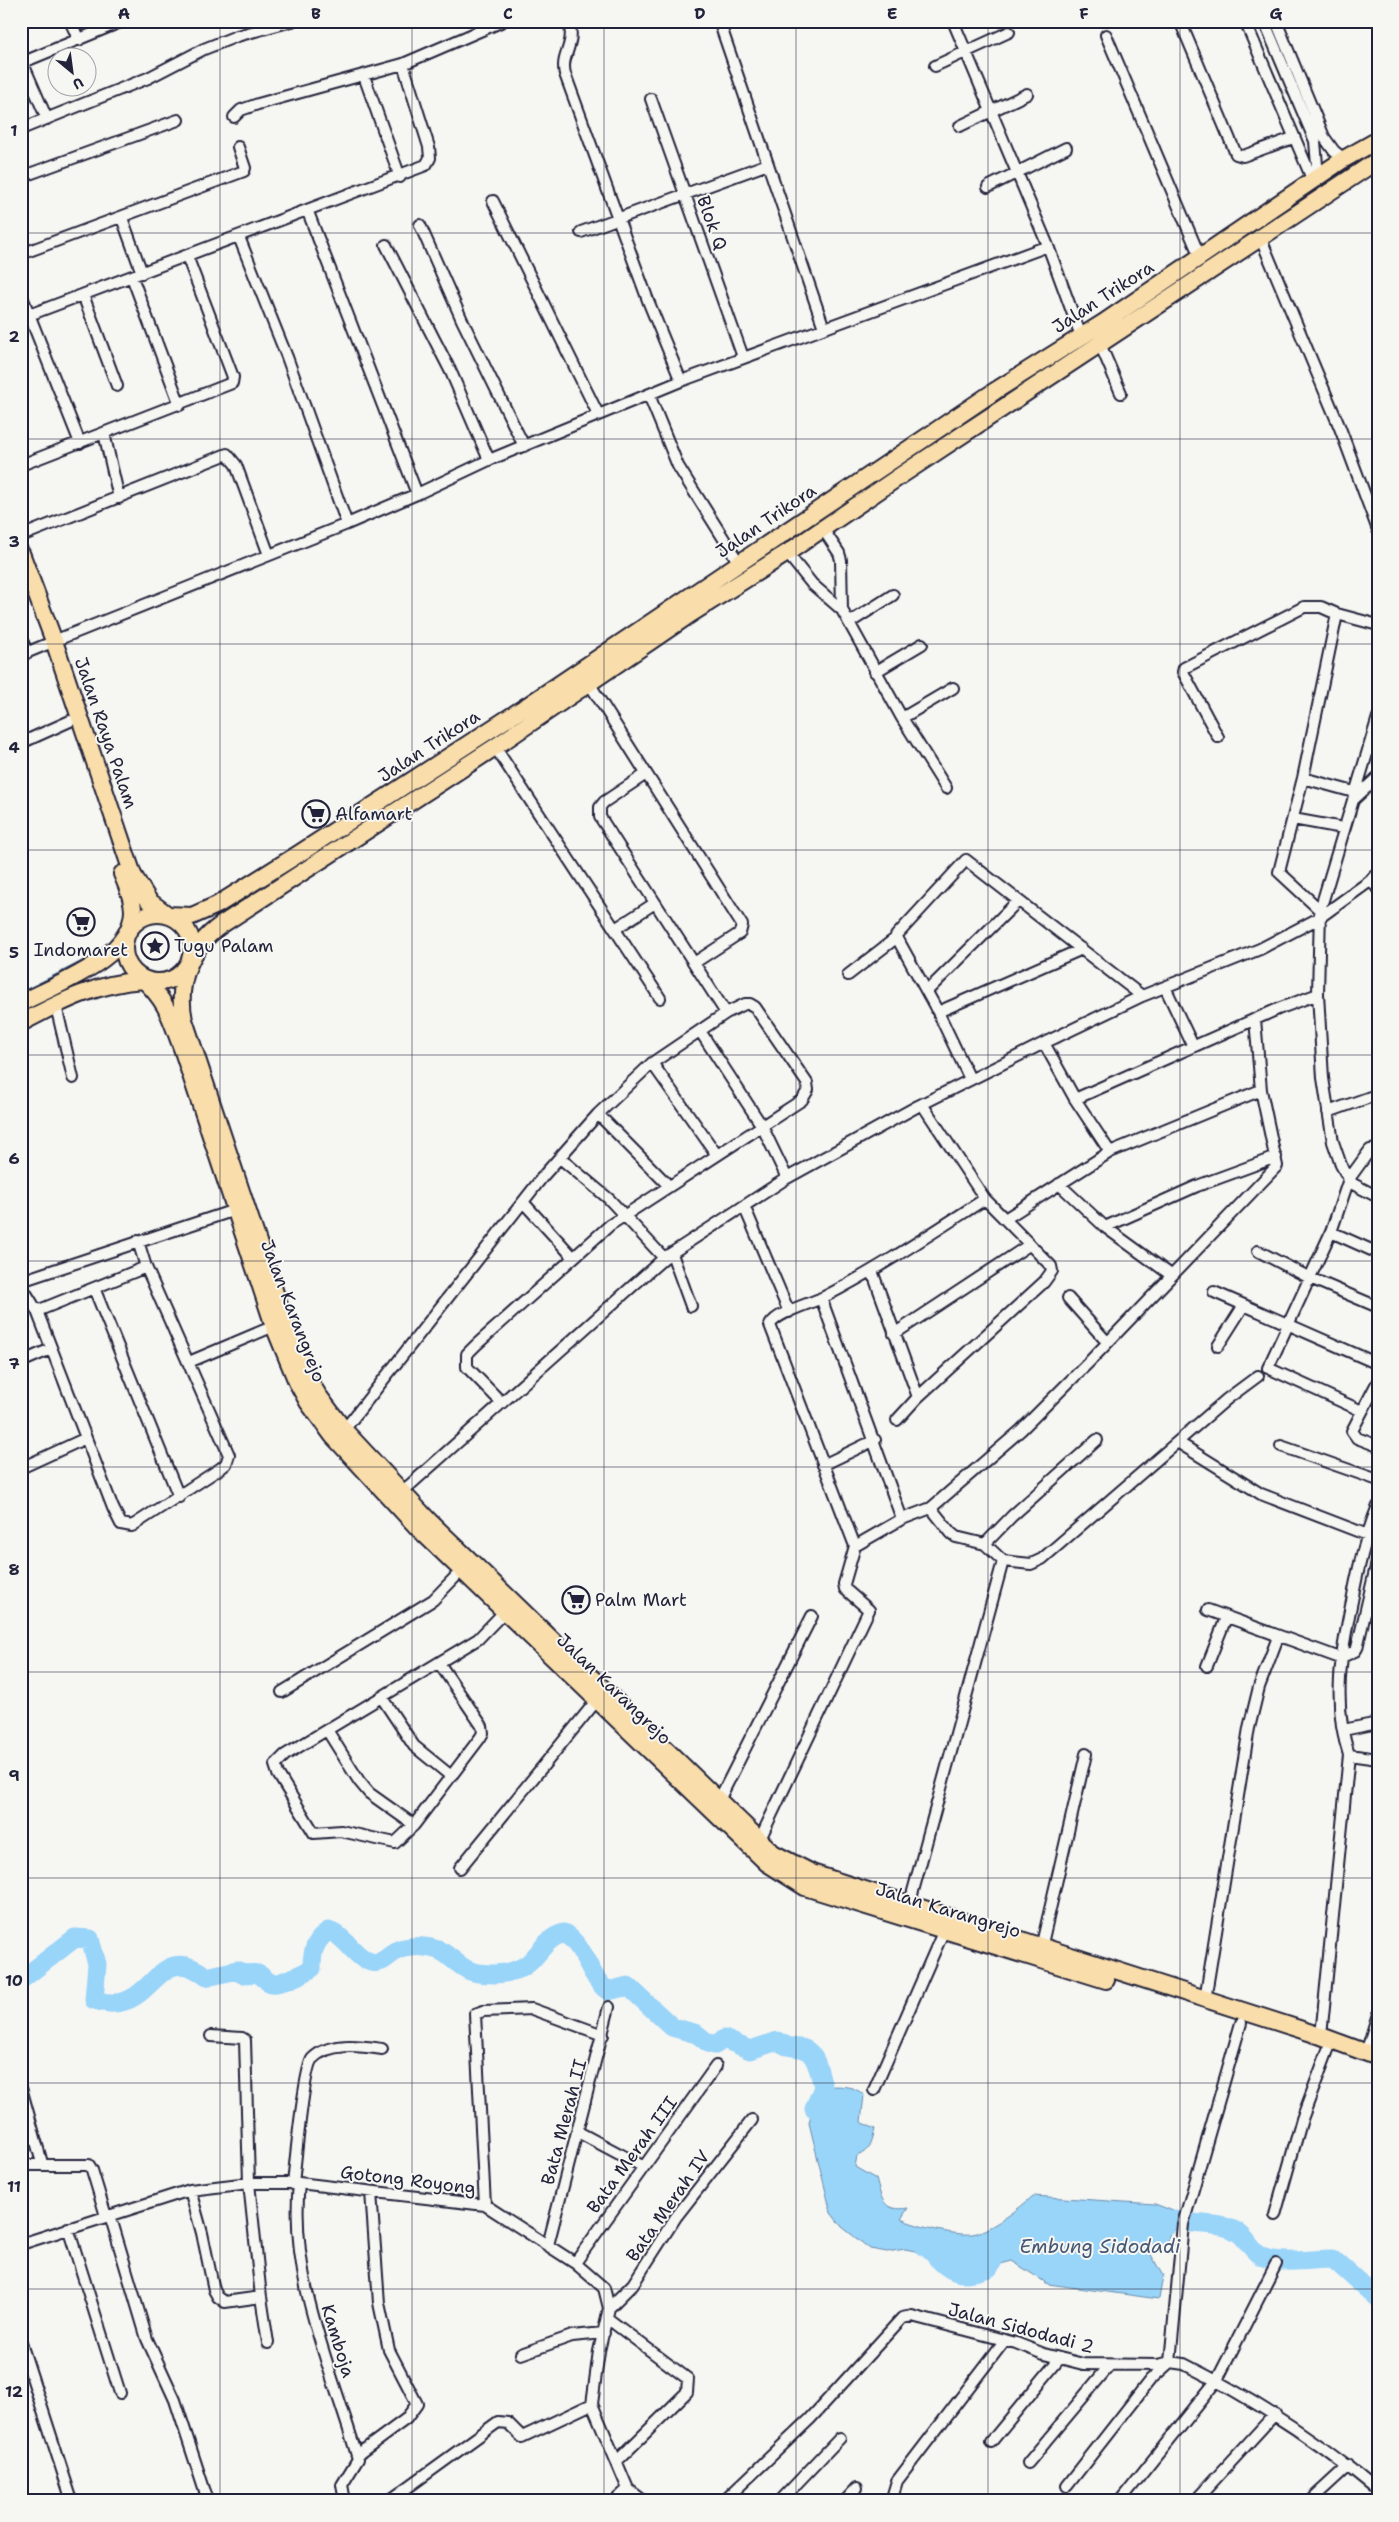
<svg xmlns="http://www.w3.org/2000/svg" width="1399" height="2522" font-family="'Shantell Sans',sans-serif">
	<rect width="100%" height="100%" fill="#f6f6f2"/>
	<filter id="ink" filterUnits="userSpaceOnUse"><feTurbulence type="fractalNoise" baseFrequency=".02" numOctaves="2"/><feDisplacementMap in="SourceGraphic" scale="10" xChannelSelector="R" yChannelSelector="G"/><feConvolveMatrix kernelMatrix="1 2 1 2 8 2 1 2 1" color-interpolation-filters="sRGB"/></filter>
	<g filter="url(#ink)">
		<path fill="#99d4f9" stroke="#698dad" d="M818,2086C835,2087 851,2083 864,2095L861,2122L875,2129C872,2142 870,2151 857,2156L855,2167L876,2179C882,2200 883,2212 908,2208L901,2219C915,2226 963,2238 977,2233C998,2225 1017,2210 1033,2196L1155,2204L1173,2211L1168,2243L1149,2251L1163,2276L1159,2299L1048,2284L1012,2261L963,2274L915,2251L905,2249L887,2252L870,2249L842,2227L831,2213L809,2123Z"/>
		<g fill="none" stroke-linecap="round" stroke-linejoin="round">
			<path stroke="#698dad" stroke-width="3" d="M21,993L90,958"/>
			<path stroke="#99d4f9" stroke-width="19" d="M21,1980L75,1938L90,1939L97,1964L94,2000C100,2001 108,2004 114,2003C155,2002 160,1940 207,1977L237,1970L242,1974C246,1974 254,1973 258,1974C263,1976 266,1981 271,1983C279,1985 305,1973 312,1968C312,1952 314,1942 328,1931C347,1936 354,1958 371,1962C383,1965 388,1955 398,1950C404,1947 418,1946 424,1947C448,1949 450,1961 468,1970C479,1975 502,1975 513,1971C538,1965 539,1940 564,1933C586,1947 588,1976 608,1991L628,1986L672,2027L697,2034L708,2043L715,2045L724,2039L750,2050L778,2041C787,2047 790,2047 800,2048C816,2049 820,2075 823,2087L814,2109
				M1193,2223C1208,2225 1230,2224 1241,2235C1249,2242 1252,2252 1263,2257C1283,2265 1311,2259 1333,2259L1378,2299
				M1152,2237L1157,2230L1175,2220
				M923,2246C931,2249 933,2253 938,2259C956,2278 966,2274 989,2268L994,2259L997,2242"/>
			<g stroke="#22223b" stroke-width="14">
				<path id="minor" d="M70,21L79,40
					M569,21C576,47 560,54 565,74L649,303L681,381
					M719,21L824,328
					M953,21L1048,246L1081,336
					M1180,21L1236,154L1243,156L1293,138
					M1245,21L1313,181
					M1264,21L1315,141L1318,177
					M1276,21L1324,137L1334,151L1344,159
					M1106,35L1200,257
					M21,59L47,119
					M21,63L123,21
					M935,66L1009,32
					M364,76L400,177
					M651,99L743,357
					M234,117L241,110L258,104L403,64L503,21
					M960,126L1027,94
					M21,129L148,78L204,49L237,36L292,21
					M21,177L178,120
					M988,187L1066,148
					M493,201L598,414
					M308,212L417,494
					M122,218L142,273
					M420,225L462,320L524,446
					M581,232L768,164
					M239,237L287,357L347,524
					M1261,239L1340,428L1378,530
					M386,245L451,372L489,460
					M21,254L244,171L245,168L238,147
					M132,277L180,405
					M21,294L80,443
					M83,295L117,386
					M21,318L426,165L430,158L429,147L403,64
					M1100,344L1121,393
					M649,395L678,466L739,563
					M104,433L119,498
					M21,465L232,383L233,377L187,256
					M823,529L839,553L841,560L842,610
					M21,536L227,454L236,465L269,555
					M787,553L812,584L842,610L902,718L946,788
					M849,623L893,595
					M21,637L27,653
					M54,641L347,524L417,494L489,460L681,381L1048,246
					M21,655L45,645
					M875,672L922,644
					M589,683L742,925L740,933L694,963
					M1378,717L1320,910L1318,994L1323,1078L1333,1142L1341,1165L1349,1179L1353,1184L1378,1197
					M902,718L953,688
					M1218,737L1183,672L1184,668L1304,607H1321L1337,614
					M21,743L70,721
					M495,747L660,998
					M1303,778L1354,792
					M1353,800L1378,777
					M1293,819L1343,828
					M1370,881L1378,888
					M1320,910L1279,872L1303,778L1337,614L1378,625
					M615,929L655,903
					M848,975L896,938
					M1165,987L1193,1046
					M927,991L1018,901
					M56,1006L73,1078
					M938,1012L1082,949
					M700,1031L762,1126L787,1178
					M1044,1043L1075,1099L1110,1152
					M652,1063L717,1155
					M970,1079L938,1012L896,936L966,860L1142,996
					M1075,1099L1278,1009L1318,994
					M1328,1112L1373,1096
					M598,1114L669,1186
					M560,1158L609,1199L664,1258
					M1059,1184L1105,1227L1171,1275
					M523,1202L573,1257
					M744,1206L789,1312
					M1005,1219L1110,1152L1261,1090
					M1105,1227L1197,1186L1276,1157
					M1331,1232L1378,1253
					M1258,1251L1310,1278L1378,1307
					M672,1254L691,1306
					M872,1271L918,1397
					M21,1281L235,1210
					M21,1285L37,1311L113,1508L121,1524L132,1526L221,1468L226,1464L229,1455L146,1267L138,1241
					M94,1288L179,1497
					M1214,1292L1244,1305
					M821,1298L902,1519
					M1068,1298L1107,1342
					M37,1311L146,1267
					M894,1334L1029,1245
					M1218,1346L1244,1305L1378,1364
					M21,1362L51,1349
					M189,1362L274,1326
					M1378,1381L1352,1431L1357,1438L1378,1446
					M501,1402L467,1367V1354L476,1345L610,1225L802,1100L808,1090L807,1083L755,1007L750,1004H745L726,1013L600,817V807L604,802L646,774
					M1362,1411L1268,1368L1331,1232L1349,1179L1370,1150L1378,1149
					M897,1420L918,1397L1044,1282L1052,1271L1051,1266L985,1199L922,1104
					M344,1430L544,1175L598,1114L652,1063L726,1013
					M1179,1443L1261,1494L1378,1539
					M1281,1446L1378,1480
					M823,1465L875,1440
					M21,1468L86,1438
					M402,1492L664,1258L787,1178L918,1106L1044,1043L1142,996L1260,949L1319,918L1370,881L1378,872
					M931,1508L1021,1430L1090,1361L1277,1166L1261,1090L1255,1019
					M985,1544L1012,1516L1097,1440
					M855,1546L902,1519L931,1508L951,1533L956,1537L985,1544L1003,1561L909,1906
					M1003,1561L1031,1564L1042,1559L1227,1399L1258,1376
					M1208,1610L1340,1658L1355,1651L1357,1648L1378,1558
					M439,1663L482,1726L483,1733L480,1738L414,1825L395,1843L341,1831L314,1833L278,1774L275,1765L285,1755L478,1639L505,1611
					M1207,1666L1226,1618
					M282,1692L433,1600L465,1567
					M382,1698L414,1746L451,1776
					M327,1730L359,1781L369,1793L414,1825
					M1343,1730L1378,1723
					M1349,1755L1378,1759
					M719,1800L812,1616
					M760,1839L869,1610L845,1589L844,1584L855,1546L770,1325C777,1312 810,1304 824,1297C880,1268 932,1233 985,1199
					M460,1868L597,1700
					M1041,1948L1086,1754
					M1205,2000L1249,1728L1259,1687L1278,1637
					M211,2036L242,2038L245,2040L249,2183L261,2297L268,2343
					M1321,2036L1349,1755C1332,1703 1341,1653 1352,1601C1358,1568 1365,1537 1378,1506
					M1366,2053L1378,2014
					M21,2088L42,2163
					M874,2090L944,1930
					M578,2132L644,2167
					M21,2165H89L92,2170L106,2216
					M299,2183C289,2279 332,2370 358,2459L342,2485L345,2501
					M293,2184C295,2165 304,2069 312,2059C329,2041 361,2046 382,2049
					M190,2190L202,2233L214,2290L218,2297L225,2302L261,2297
					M485,2205L475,2014L483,2011L532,2009L603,2035
					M110,2215L147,2339L175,2400L208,2501
					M1275,2215L1302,2119L1328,2050
					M68,2228L120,2393
					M21,2244L190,2190L249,2183H299L485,2205L575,2263L604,2288L609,2308L599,2351L592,2404L628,2489L644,2501
					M548,2245L609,2007
					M575,2263L716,2066
					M609,2308L633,2284L676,2217L752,2120
					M607,2318L688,2379L687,2392L617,2461
					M21,2343L72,2501
					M521,2354L572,2336L604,2333
					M991,2442L1060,2358
					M357,2455L406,2419L417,2404L389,2350L379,2303L371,2192
					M1028,2463L1110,2365
					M1067,2486L1150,2380L1170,2362L1183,2224L1241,2023
					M389,2501L498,2422L508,2423L522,2437L592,2404
					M615,2501L628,2489
					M724,2501L810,2419L902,2318L912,2316L1016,2343L1044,2354L1083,2364L1157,2365L1170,2362L1184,2364C1254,2399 1318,2441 1378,2491
					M780,2501L840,2438
					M845,2501L857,2488
					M891,2501L897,2481L1005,2340
					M1120,2501L1217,2380L1276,2264
					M1195,2501L1275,2414
					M1310,2501L1348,2466"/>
			</g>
			<g stroke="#22223b" stroke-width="20">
				<path id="primary" d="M1378,160L903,474L787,553L692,613L495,747L221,925C190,947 176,983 184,1020L283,1317L307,1377L318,1395L344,1430L429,1521L773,1853L812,1873L1321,2036L1378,2057
					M21,553L54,641L133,875L149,901L168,915L192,916L217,905L297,855L530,704L995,391L1103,323L1344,159L1378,140
					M124 948a34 34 0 1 1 68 0a34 34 0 1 1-68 0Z
					M21,1003C56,984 132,959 133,911C133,898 127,886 122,874
					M21,1023C62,1001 97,983 144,980C168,1003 170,1017 182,1048L274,1326L297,1382L308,1402L333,1436L419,1529L767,1863L805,1887L1106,1980"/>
			</g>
			<use href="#minor" stroke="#f6f6f2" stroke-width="10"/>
			<use href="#primary" stroke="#f9deab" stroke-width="16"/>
		</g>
	</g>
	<path fill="none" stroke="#22223b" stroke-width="1" stroke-opacity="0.55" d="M220,21V2501M412,21V2501M604,21V2501M796,21V2501M988,21V2501M1180,21V2501M21,233H1378M21,439H1378M21,644H1378M21,850H1378M21,1055H1378M21,1261H1378M21,1467H1378M21,1672H1378M21,1878H1378M21,2083H1378M21,2289H1378"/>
	<defs>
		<g id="supermarket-ring" transform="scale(1.4375)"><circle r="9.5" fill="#f6f6f2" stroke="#22223b" stroke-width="1.5"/><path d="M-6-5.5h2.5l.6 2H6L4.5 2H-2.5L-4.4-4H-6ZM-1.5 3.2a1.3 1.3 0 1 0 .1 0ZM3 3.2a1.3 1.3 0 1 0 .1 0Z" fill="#22223b"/></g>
		<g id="sight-ring" transform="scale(1.4375)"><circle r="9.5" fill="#f6f6f2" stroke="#22223b" stroke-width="1.5"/><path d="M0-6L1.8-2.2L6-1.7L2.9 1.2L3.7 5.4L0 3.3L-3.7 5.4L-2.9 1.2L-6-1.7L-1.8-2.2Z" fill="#22223b"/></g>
	</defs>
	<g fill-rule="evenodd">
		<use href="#supermarket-ring" x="316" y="814"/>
		<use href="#supermarket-ring" x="81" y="922"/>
		<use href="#sight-ring" x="155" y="946"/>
		<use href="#supermarket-ring" x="576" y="1600"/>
	</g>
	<g text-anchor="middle" stroke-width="4" stroke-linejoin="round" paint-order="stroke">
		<g font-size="18" fill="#22223b" stroke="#f6f6f2">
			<text transform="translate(712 223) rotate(70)" y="6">Blok Q</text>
			<text transform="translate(1103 297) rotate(-33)" y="6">Jalan Trikora</text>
			<text transform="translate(766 521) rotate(-34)" y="6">Jalan Trikora</text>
			<text transform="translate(106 733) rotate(71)" y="6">Jalan Raya Palam</text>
			<text transform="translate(429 746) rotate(-33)" y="6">Jalan Trikora</text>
			<text transform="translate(293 1311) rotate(69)" y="6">Jalan Karangrejo</text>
			<text transform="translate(614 1689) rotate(44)" y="6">Jalan Karangrejo</text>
			<text transform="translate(948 1910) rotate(17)" y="6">Jalan Karangrejo</text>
			<text transform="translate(564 2122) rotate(-75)" y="6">Bata Merah II</text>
			<text transform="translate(632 2155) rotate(-54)" y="6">Bata Merah III</text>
			<text transform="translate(408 2180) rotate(7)" y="6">Gotong Royong</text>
			<text transform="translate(668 2206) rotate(-55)" y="6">Bata Merah IV</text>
			<text transform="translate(1021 2328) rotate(15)" y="6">Jalan Sidodadi 2</text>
			<text transform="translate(338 2341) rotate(73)" y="6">Kamboja</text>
		</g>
		<g font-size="18" fill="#22223b" stroke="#f6f6f2" text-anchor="start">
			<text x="335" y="820">Alfamart</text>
			<text x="174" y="952">Tugu Palam</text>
			<text x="81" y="956" text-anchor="middle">Indomaret</text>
			<text x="595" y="1606">Palm Mart</text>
		</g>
		<g font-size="19" font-style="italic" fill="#465774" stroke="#f6f6f2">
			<text x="1100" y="2253">Embung Sidodadi</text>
		</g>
	</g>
	<rect width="1399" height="2522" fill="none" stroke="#f6f6f2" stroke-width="55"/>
	<g transform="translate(72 72) rotate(151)"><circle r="24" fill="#f6f6f2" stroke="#a1a1a9"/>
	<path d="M0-4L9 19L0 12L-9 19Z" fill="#22223b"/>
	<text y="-8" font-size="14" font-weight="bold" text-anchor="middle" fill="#22223b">U</text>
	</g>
	<rect x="28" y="28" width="1344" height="2466" fill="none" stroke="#22223b" stroke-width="2"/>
	<g font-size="16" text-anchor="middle" font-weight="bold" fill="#22223b">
		<text x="124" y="19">A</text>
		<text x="316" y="19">B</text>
		<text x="508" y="19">C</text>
		<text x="700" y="19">D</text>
		<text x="892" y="19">E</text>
		<text x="1084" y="19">F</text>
		<text x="1276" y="19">G</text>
		<text x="14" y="136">1</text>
		<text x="14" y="342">2</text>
		<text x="14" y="547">3</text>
		<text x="14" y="753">4</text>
		<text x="14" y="958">5</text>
		<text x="14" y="1164">6</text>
		<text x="14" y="1369">7</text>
		<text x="14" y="1575">8</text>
		<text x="14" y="1781">9</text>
		<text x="14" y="1986">10</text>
		<text x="14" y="2192">11</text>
		<text x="14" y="2397">12</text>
	</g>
</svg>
